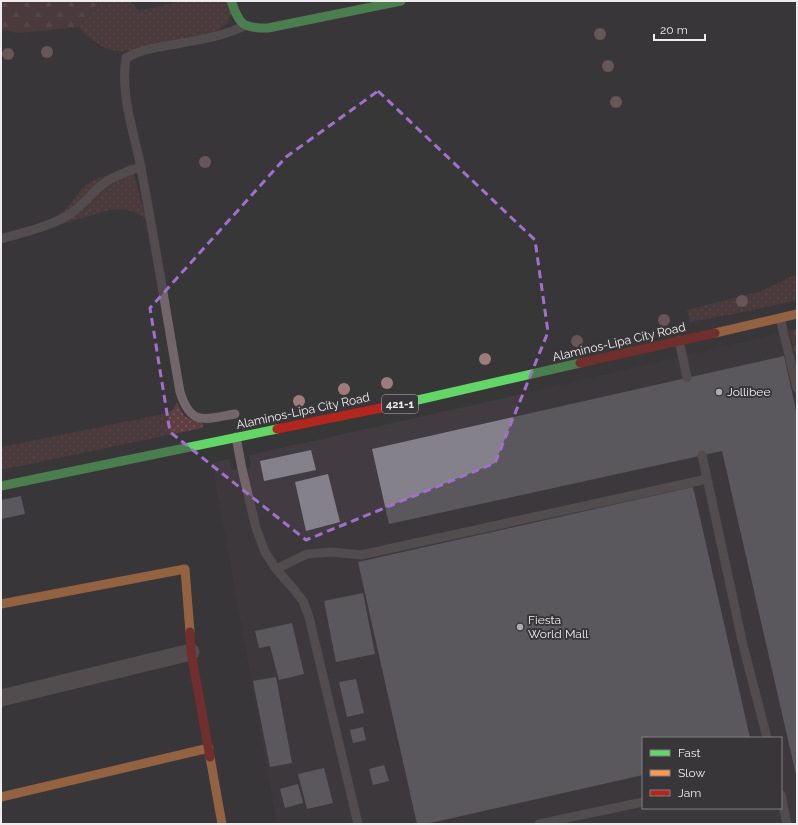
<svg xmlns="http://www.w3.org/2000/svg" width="798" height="825" font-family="Raleway,sans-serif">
	<defs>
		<pattern id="grass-dots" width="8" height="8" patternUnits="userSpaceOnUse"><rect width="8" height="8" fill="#5f3e3f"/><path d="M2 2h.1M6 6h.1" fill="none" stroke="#765a5b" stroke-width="1.8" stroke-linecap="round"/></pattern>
		<pattern id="forest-firs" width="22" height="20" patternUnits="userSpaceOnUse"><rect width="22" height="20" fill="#5f3e3f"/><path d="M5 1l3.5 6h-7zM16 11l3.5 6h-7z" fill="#765a5b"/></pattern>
		<pattern id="cemetery-stones" width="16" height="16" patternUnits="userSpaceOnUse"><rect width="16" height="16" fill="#5f3e3f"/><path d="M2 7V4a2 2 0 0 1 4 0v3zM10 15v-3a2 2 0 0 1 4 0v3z" fill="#765a5b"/></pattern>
	</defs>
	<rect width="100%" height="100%" fill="#383738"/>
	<path fill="#423b42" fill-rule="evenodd" d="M789,331L797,362V824H277L265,755L212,463L229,459L232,470L251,468L249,455L509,397ZM643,738H781V808H643Z"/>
	<path fill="url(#grass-dots)" d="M109,1H130L139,11L181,1H237L227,24L216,32L123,52L106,49L87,36L79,27L94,10Z
		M131,163L146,219C132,209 125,209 109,210L1,242C20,233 52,222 67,208C74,201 79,190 87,184C100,175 119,174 131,163Z
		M797,274V300L749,311L690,322L687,310L761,291Z
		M177,402C183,417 186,419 201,422L203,425L202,428L1,470V447L169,413L174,408Z"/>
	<path fill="url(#forest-firs)" d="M1,1H109L94,10L79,27L20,33L1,30Z"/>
	<path fill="url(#cemetery-stones)" d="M797,329V362L789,331Z"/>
	<path fill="#85818a" d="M784,356L797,415V779L722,451L389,524L372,449Z
		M311,450L316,470L264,481L260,461Z
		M328,474L340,522L306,531L295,482Z
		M693,487L750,738H643V775L426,824H417L358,562Z
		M21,496L25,514L1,519V500Z
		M363,593L375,654L336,662L324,601Z
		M292,623L304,674L279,680L270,646L259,648L255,631Z
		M276,677L292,763L270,767L253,681Z
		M356,679L364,713L347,717L339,682Z
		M363,727L366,740L353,743L350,730Z
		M384,765L389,781L373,785L369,769Z
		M324,768L333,803L307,809L298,774Z
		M298,784L303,803L285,808L280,789Z"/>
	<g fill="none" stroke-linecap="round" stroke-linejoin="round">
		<path stroke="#72666b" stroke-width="9" d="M1,239C24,232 50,227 70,214C84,205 93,190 107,181C117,175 130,171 141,166
			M780,318L797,388
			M679,340L687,378
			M235,414C205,419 191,427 180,392C167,317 155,242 141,168C134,132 120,95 126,58C140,50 150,49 165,46C191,41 220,38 244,26
			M236,437L242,469L256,528L265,552L276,569L292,587L303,601L309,617L358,824
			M702,455L743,645L767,738
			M276,569L307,554L331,552L361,555L707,479
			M781,795L787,824
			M539,824L643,802"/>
		<path stroke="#72666b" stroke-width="17" d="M1,698L191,652"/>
		<path stroke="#63d668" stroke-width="9" d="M231,1C240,25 242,28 268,28L401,1
			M396,405L580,363
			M1,486L277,429"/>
		<path stroke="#ff974d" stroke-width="9" d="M715,333L797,314
			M1,604L185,569L190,632
			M210,757L222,824
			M1,797L209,748"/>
		<path stroke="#b3261e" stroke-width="9" d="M580,363L715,333
			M277,429L396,405
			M190,632L191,652L210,757"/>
	</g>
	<g fill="#a07b7c">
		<circle cx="600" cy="34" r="6"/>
		<circle cx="47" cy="52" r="6"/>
		<circle cx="8" cy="54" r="6"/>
		<circle cx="608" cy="66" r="6"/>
		<circle cx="616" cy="102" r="6"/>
		<circle cx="205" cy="162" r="6"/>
		<circle cx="742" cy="301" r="6"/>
		<circle cx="664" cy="320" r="6"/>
		<circle cx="577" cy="341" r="6"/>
		<circle cx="485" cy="359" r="6"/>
		<circle cx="387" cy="383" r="6"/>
		<circle cx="344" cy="389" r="6"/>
		<circle cx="299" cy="401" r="6"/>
	</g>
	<path d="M0 0H798V825H0ZM378,91L535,240L548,332L495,463L306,540L170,432L150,308L286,157Z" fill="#383738" fill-opacity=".55" fill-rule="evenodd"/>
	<path fill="none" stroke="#a36fcf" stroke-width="3" stroke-dasharray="8 5" stroke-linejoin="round" d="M378,91L535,240L548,332L495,463L306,540L170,432L150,308L286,157Z"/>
	<g fill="#aeadae" stroke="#393639" stroke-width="1.5">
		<circle cx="719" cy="392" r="4"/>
		<circle cx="520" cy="627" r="4"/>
	</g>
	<g text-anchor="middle" stroke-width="4" stroke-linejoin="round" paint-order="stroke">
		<rect fill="#393639" stroke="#b8b5b8" stroke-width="1" x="382" y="395" width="36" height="18" rx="3"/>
		<g font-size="11" font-weight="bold" fill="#eeecee">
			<text x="400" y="408">421-1</text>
		</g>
		<g font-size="12" fill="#eeecee" stroke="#393639">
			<text transform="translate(619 342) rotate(-13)" y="4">Alaminos-Lipa City Road</text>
			<text transform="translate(303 411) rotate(-12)" y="4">Alaminos-Lipa City Road</text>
		</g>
		<g font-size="12" fill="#eeecee" stroke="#393639" text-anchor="start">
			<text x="727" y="396">Jollibee</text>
			<text x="528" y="624">Fiesta<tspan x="528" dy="14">World Mall</tspan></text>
		</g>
	</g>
	<rect width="798" height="825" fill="none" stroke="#eeecee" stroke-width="4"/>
	<rect x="642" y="737" width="140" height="72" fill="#393639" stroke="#817f81"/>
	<rect x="650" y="750" width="20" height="6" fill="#63d668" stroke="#817f81"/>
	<text x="678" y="757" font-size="12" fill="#eeecee">Fast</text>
	<rect x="650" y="770" width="20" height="6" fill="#ff974d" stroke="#817f81"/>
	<text x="678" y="777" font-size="12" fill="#eeecee">Slow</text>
	<rect x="650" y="790" width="20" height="6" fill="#b3261e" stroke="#817f81"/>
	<text x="678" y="797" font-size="12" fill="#eeecee">Jam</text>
	<path d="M654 34v6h51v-6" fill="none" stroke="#eeecee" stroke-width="2"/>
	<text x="660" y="34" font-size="12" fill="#eeecee" stroke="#393639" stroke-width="3" paint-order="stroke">20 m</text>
</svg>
